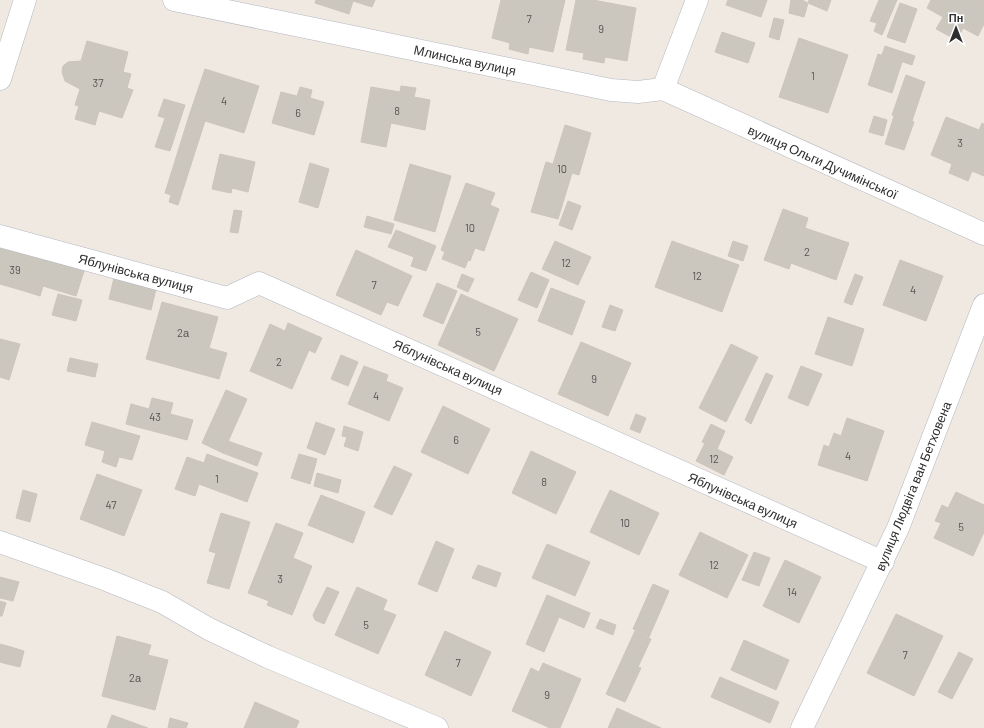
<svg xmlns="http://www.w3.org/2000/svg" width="984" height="728" font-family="Barlow,sans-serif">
	<rect width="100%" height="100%" fill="#efe9e1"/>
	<path fill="#cbc7bf" stroke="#cbc5ba" d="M316,0H375L372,7L353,1L349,14L315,3Z
		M501,0H565L553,52L529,47L528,54L509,49L510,43L492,38Z
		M576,0H593L636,8L627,61L605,57L604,63L583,59L584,53L566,50Z
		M728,0H767L761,17L726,5Z
		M791,0H802L808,3L804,17L789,13Z
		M809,0H831L827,11L808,3Z
		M879,0H897L882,35L874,31L877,23L870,21Z
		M931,0H984V24L978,36L963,28L957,40L936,29L943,17L927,8Z
		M900,3L917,9L905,43L887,37Z
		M774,18L784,20L779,40L769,37Z
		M722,32L755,43L748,63L715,52Z
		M799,38L848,55L828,113L779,97Z
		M87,41L128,52L123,72L131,74L127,88L133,90L122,118L99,111L95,125L75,119L79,106L75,105L80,89L65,81L62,72L63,66L68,62L81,61Z
		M885,46L915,56L912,65L882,55Z
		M878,54L902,62L892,93L868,85Z
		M205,69L259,86L244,133L189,116Z
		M906,75L925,82L912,121L892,115Z
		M401,86L416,88L414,97L430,100L425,130L391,123L386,147L361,142L371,87L400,92Z
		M300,87L312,90L310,98L324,102L314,135L272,123L281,92L297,96Z
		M164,99L185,105L170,151L155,147L165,118L158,116Z
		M189,116L205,121L178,205L169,202L171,195L165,193Z
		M874,116L887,120L883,136L869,132Z
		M894,116L914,122L904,150L885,144Z
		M946,117L979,130L982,123L984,124V176L972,171L968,181L949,173L952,164L931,155Z
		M565,125L591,133L579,175L572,173L558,219L531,212L546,162L553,164Z
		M220,154L255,162L248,192L232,188L231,193L212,189Z
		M310,163L329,169L318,208L299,202Z
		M410,164L451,176L435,232L394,220Z
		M466,183L495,193L490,205L499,209L484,251L475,248L470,261L468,260L465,268L442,259L445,252L441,250Z
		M568,201L581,206L572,230L559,225Z
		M783,209L808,218L805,228L849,243L836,280L791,263L789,269L764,260Z
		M234,210L242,211L238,233L230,232Z
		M367,216L394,224L391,234L364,227Z
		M396,230L436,246L426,271L411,266L414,257L388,247Z
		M555,241L591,257L578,285L542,269Z
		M672,241L739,265L722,312L655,287Z
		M733,241L748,246L743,261L728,256Z
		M0,247L34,257L24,291L0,284Z
		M356,250L412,276L398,306L387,302L381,315L336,295Z
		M36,253L85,268L76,296L43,286L40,296L24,291Z
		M900,260L943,276L926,321L883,305Z
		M531,272L549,280L537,308L518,300Z
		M462,274L474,279L468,292L457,287Z
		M855,274L863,277L852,305L844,302Z
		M114,278L156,289L151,310L109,299Z
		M437,283L457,291L443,324L423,316Z
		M551,288L585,301L572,335L538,321Z
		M58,294L82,300L76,321L52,315Z
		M461,294L518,319L494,371L438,345Z
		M162,302L218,317L209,348L227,353L219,379L146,359Z
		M610,305L623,310L615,331L602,327Z
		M828,317L864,329L852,366L815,354Z
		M288,323L322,338L315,353L309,350L292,389L250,371L270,324L285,331Z
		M0,339L20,344L9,380L0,377Z
		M581,342L631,363L608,416L558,394Z
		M731,344L758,357L726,422L699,408Z
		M341,355L358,362L348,386L331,379Z
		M70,358L98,364L95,377L67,371Z
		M364,366L388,375L386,381L403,388L389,421L348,404Z
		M801,366L822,374L808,406L788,398Z
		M766,373L773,376L751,424L745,420Z
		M226,390L247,399L223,453L202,443Z
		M152,398L173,403L170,414L193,420L187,440L126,424L131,404L149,409Z
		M443,406L490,429L468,474L421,452Z
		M636,414L646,418L640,433L630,429Z
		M847,418L884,431L867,481L818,465L824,445L829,447L834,433L841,436Z
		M92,422L140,436L132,460L119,457L116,467L102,462L105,451L85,445Z
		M316,422L335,429L325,455L307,448Z
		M711,424L725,431L717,449L702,442Z
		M344,426L363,432L358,451L344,446L347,437L342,436Z
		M228,441L262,453L257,466L223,453Z
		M705,443L733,457L724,475L696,461Z
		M531,451L576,472L556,514L512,493Z
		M207,454L258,473L247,502L199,484L195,496L175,489L187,457L204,463Z
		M299,454L317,459L310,484L291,478Z
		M394,466L412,474L392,515L374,507Z
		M317,473L341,480L338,493L314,486Z
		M97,474L142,490L124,536L80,519Z
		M23,490L37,494L30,522L16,518Z
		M610,490L659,513L639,555L590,532Z
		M956,492L984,505V532L973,556L934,538L941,523L935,521L942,505L948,508Z
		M321,495L365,512L353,543L308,525Z
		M221,513L250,522L237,563L215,556L216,553L209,551Z
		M276,523L303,533L293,558L312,566L292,615L267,605L269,601L248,593Z
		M700,532L748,555L727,598L679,575Z
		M436,541L454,549L437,592L418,584Z
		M547,544L573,555L559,589L532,578Z
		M754,552L770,558L759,586L742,580Z
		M573,555L590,562L575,596L559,589Z
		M215,556L237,563L229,589L207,583Z
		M785,560L821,577L799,623L763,606Z
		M478,565L501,573L496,587L472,578Z
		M0,577L19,582L13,601L0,598Z
		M653,584L669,591L649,637L633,629Z
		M327,587L339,592L324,624L315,620L313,615Z
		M357,587L387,600L383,610L396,615L378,654L335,635Z
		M547,595L590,613L584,628L559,617L544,652L526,644Z
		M0,601L6,603L2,616H0Z
		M896,614L943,636L914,696L867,673Z
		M600,619L616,625L613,635L596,628Z
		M445,631L491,652L471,696L425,675Z
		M635,631L651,639L638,667L641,668L625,702L606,694Z
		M117,636L151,645L148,655L168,660L155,710L102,696Z
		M744,640L789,660L776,690L731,670Z
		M0,644L11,647L7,664L0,662Z
		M11,647L24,651L20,667L7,664Z
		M959,652L973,659L952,699L938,692Z
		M543,663L581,679L560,728H550L512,711L531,668L539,672Z
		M720,677L779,702L770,723L711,697Z
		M255,702L299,721L296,728H244Z
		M617,708L661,728H608Z
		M112,715L148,728H107Z
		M170,718L188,723L186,728H168Z"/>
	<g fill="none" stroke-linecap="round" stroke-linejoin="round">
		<g stroke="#b4b7c1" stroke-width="23">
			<path id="minor" d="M174,0L611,90L638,92L663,89L697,0
				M0,79L25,0
				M663,89L984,234
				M0,236L227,298L259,283L883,562
				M0,542L104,579L162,602L209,629L268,657L437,728
				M802,728L898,528L984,305"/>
		</g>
		<use href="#minor" stroke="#fff" stroke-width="22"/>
	</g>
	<g text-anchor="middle" stroke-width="4" stroke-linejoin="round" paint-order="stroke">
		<g font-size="11" fill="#555452">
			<text x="529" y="23">7</text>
			<text x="601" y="33">9</text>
			<text x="813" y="80">1</text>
			<text x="98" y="87">37</text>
			<text x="224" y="105">4</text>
			<text x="397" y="115">8</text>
			<text x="298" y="117">6</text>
			<text x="960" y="147">3</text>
			<text x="562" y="173">10</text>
			<text x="470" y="232">10</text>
			<text x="807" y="256">2</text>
			<text x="566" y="267">12</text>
			<text x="15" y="274">39</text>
			<text x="697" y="280">12</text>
			<text x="374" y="289">7</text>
			<text x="913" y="294">4</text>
			<text x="478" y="336">5</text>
			<text x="183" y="337">2а</text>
			<text x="279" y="366">2</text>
			<text x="594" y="383">9</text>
			<text x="376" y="400">4</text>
			<text x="155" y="421">43</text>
			<text x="456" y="444">6</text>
			<text x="848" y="460">4</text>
			<text x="714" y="463">12</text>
			<text x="217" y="483">1</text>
			<text x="544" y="486">8</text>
			<text x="111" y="509">47</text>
			<text x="625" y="527">10</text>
			<text x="961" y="531">5</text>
			<text x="714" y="569">12</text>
			<text x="280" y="583">3</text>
			<text x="792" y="596">14</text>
			<text x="366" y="629">5</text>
			<text x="905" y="659">7</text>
			<text x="458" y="667">7</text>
			<text x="135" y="682">2а</text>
			<text x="547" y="699">9</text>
		</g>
		<g font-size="13" fill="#2e2e2e" stroke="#fff">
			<text transform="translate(465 60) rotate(12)" y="5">Млинська вулиця</text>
			<text transform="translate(823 162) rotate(24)" y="5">вулиця Ольги Дучимінської</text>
			<text transform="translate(136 273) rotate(15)" y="5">Яблунівська вулиця</text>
			<text transform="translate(448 367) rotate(24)" y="5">Яблунівська вулиця</text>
			<text transform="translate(913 486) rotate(-68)" y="5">вулиця Людвіга ван Бетховена</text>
			<text transform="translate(743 500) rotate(24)" y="5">Яблунівська вулиця</text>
		</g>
	</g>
	<g transform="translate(956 28)" stroke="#ffffff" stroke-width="3" paint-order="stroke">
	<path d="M0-3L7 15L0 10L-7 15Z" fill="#2e2e2e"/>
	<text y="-6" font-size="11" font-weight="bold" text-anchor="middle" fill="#2e2e2e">Пн</text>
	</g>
</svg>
